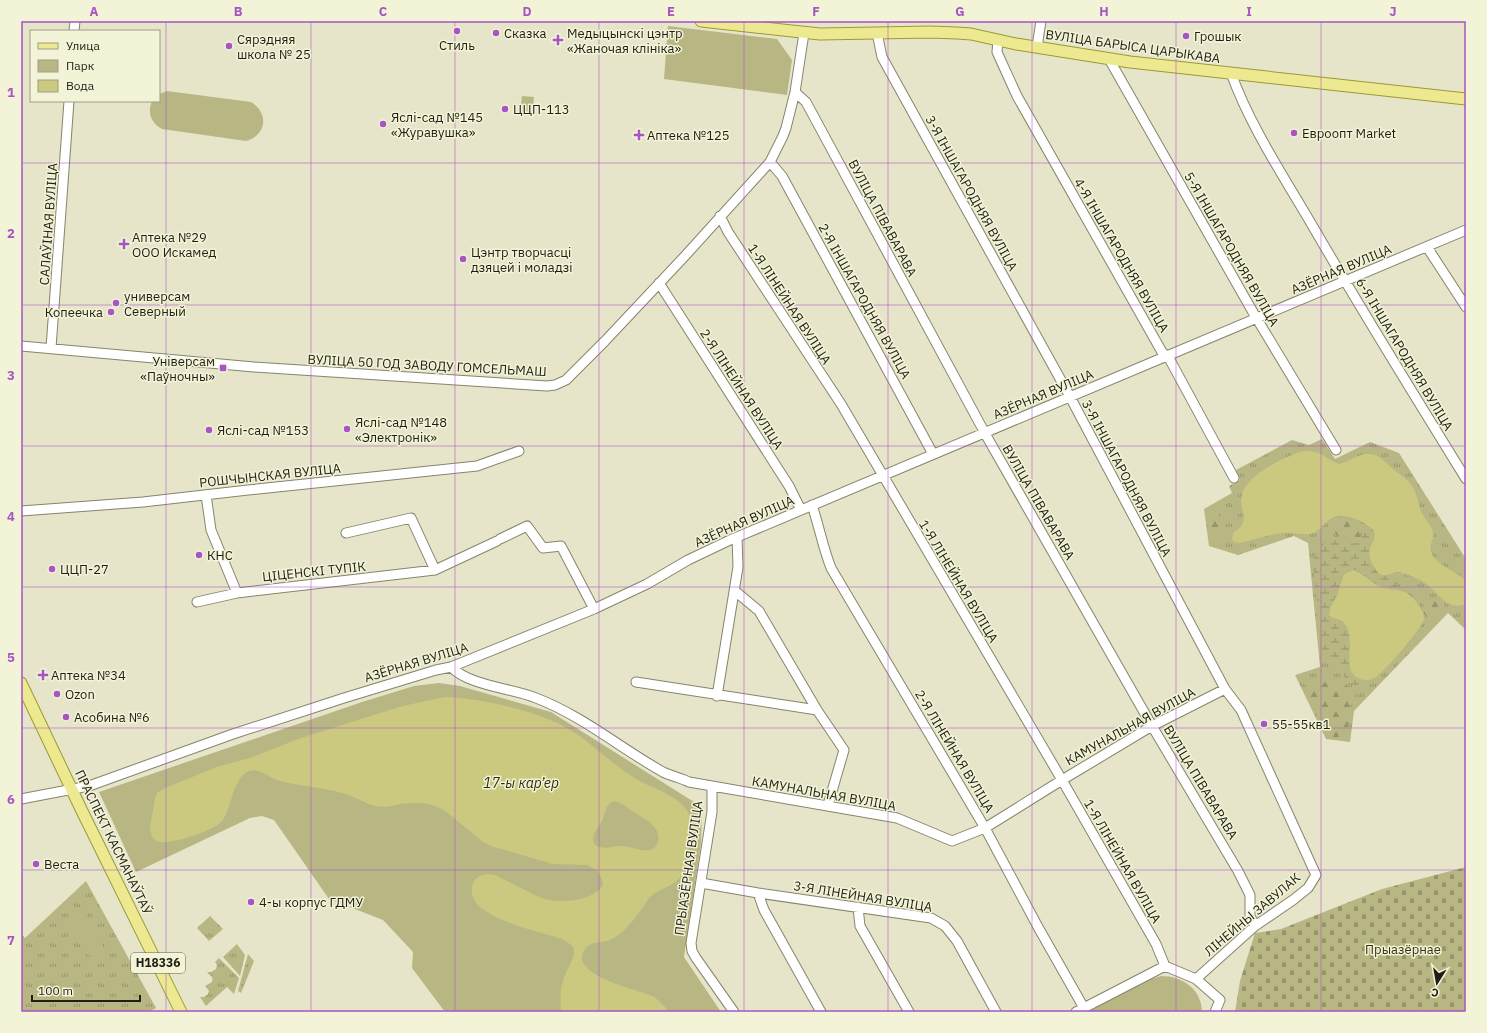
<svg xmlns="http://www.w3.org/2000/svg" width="1487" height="1033" font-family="'IBM Plex Sans',sans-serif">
	<defs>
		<pattern id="grass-tufts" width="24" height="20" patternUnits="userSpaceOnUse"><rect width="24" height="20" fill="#b8b783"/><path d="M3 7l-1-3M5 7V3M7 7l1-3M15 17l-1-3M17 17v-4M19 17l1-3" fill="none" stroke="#95946a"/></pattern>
		<pattern id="forest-firs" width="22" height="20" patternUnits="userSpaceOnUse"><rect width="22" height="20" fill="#b8b783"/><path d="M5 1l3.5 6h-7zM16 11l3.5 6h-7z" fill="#95946a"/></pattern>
		<pattern id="wetland-marsh" width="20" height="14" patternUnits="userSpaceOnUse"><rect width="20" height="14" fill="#b8b783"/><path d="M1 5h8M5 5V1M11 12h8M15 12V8" fill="none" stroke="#95946a"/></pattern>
		<pattern id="cemetery-stones" width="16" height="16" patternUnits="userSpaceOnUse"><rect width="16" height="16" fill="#b8b783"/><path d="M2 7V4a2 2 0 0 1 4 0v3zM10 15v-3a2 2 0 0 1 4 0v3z" fill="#95946a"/></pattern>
	</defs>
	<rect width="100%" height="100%" fill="#e6e5ca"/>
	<path fill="url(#grass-tufts)" d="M1322,439L1335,459L1370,442L1399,453L1466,559V630L1448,613L1354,711L1350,742L1326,739L1295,675L1320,667L1308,543L1294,536L1238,555L1209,546L1204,509L1232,493L1229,486L1240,480L1236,470L1292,440L1309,445Z
		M86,881L156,1008L149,1012H21V933L25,938Z
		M210,916L223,929L209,941L197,928Z
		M237,944L245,955L240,976L223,957Z
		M248,954L254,961L241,993L238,991Z
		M219,958L239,978L234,994L227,987L206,1006L200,997H204L208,994L209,991L205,986C209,983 214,983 212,977L207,972H211L216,969L217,965L215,962Z"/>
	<path fill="url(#forest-firs)" d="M1210,509H1215L1217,510C1219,517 1223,528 1222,535L1217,539C1207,536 1204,516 1210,509Z
		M1344,519C1352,522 1360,527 1360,537L1356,541C1347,543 1335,536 1331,528C1332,521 1337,519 1344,519Z
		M1423 609a11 11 0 1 1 22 0a11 11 0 1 1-22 0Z
		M1310,678C1320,677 1323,683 1332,685C1341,686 1348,684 1356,692C1358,700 1351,703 1349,710C1347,719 1350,729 1344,736C1322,744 1326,718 1320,707C1315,699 1303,694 1305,683Z"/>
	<path fill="url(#wetland-marsh)" d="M1351,517L1366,524L1374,531V541C1368,549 1369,565 1378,572C1380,574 1385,575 1388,576L1398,572L1416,578L1406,576L1397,579L1396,584L1400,589L1404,591L1385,589L1377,585L1359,572L1349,571L1343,576L1338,593L1330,609L1333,618C1369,625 1333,669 1361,677C1367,678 1370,679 1376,677C1366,683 1353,691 1345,678C1343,674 1342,670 1339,667C1332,660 1326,658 1322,648L1313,563C1315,550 1326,539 1340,540C1349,540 1353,547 1361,541C1366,531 1359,523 1351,517Z"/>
	<path fill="url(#cemetery-stones)" d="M1466,867V1012H1235L1240,981L1255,933L1281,929L1382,889Z"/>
	<path fill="#b8b783" d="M668,26L777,39L792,60L787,95L664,79Z
		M167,91L251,102C269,113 267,135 246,141L162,129C151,123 147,113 152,101H159V94Z
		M522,96L534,97L532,116L520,114Z
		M439,683L460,686L551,712L702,807L701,843L684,957L721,1012H445L412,968L413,952L383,920L329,899L274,820L262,816L250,818L136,872L99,792L362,702L414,686Z
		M86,914L104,949L90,957L71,922Z
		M1161,976C1182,976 1202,989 1202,1012H1087L1148,980Z"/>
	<path fill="#cbc980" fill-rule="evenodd" d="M1304,451C1324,451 1323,458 1339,464C1350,462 1358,453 1370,454C1381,455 1385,463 1393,469C1401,476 1410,480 1414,490C1418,497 1418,506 1422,513C1425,519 1431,525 1433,532C1435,539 1428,545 1431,552C1437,567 1456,570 1466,581V604C1447,612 1437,591 1424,582C1417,578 1406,573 1398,572C1391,572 1388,578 1380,574C1374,569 1367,557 1370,549C1372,540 1376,541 1374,531C1365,521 1345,512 1332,518C1324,522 1320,532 1310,534C1301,535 1291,532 1282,533C1268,535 1254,540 1240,543L1234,542L1232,539L1233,533C1253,521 1238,511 1242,494C1247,475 1287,455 1304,451Z
		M1354,570C1364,574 1370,582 1379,586C1389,591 1400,588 1408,594C1415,599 1424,610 1424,619C1423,627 1384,672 1376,677C1370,681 1362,681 1356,677C1342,666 1356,643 1346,625C1342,618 1334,620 1329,615L1330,609L1338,593L1343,576L1346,573Z
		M444,697C481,698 545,712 575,733C596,747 614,766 636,779C653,789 682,796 690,816C695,830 686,859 683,873C675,887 662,887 651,896C648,898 646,903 644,906C633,920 621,940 601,942C595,943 589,943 585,949C566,976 641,990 654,997C660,1001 665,1007 669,1012H561C560,1000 560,989 564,978C569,961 585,950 562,939C537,931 506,925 484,910C464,897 469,869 495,875L539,897C555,904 592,903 603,885L602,879L597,870L587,865L553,864L491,846L482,841L444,810C430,802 416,802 400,804C392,806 384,808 376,806C364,803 354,796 342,793C322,787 300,786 280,781C270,778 259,767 249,771C232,778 232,809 222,821C214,831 172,844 160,842C156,841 154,839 152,837L150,827L155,798L157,793L165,788L217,767L253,757L298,739L377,714L403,706ZM613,801C620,802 627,807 632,811C642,817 663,827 658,842C657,846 654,849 650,850C640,852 631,846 622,846C610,845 607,851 595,845L593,841L594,834L602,821L607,806Z"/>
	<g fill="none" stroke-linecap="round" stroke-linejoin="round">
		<g stroke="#85856c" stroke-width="11">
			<path id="minor" d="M74,31L75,21
				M877,33L882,57L1068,393L1225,689L1241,710L1316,875L1308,888L1293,900L1255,926L1196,979L1165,966L1076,1012
				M998,40L997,52L1017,96L1162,352L1170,360L1234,478
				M1037,47L1041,21
				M1109,59L1254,314L1336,450
				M1231,73C1250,126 1284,177 1312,225C1362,311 1414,395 1466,479
				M795,92L806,102L987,437L1152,726L1238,871L1250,895V916L1255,926
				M770,162L782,176L933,454
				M720,216L728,232L841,404L1062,780L1156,944L1165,966
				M1427,247L1466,307
				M659,283L789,486L801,510
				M21,346L254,367L547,386L555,385L566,380L605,341L684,257L770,162L783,136L786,128L795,92L804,33
				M51,348L69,101
				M206,495L211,530L237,593
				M812,505C819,526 823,548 831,568L985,828L1038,927L1084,1008
				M21,511L143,502L248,490L477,466L519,451
				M346,533L411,518L435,570
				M500,539L527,526L543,548L561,546L594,609
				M735,591L759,611L817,710L844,750L828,805
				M197,602L237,593L435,570L497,541
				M451,667C470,686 511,688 536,698C583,716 620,748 663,772C671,776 681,778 689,782L897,818L952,841L985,828L1062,780L1152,726L1225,689
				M636,682L817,710
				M717,696L738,567L737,537
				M712,787V812L691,943L692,951L696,958L734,1012
				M21,799L89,786L233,734L344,698L436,670L451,667L594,609L647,584L688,560L730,540L1466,230
				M701,883L758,893L931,918L945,926L957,941L996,1012
				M758,893L764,910L821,1012
				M858,907L860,926L909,1012
				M1196,979L1220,1000L1215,1012"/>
		</g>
		<g stroke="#9d9934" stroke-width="13">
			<path id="major" d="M701,21L820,34L930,32L957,33L971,34L1016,44L1130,62L1466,99
				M21,683L81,809L181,1012"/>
		</g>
		<use href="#minor" stroke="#fff" stroke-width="9"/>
		<use href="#major" stroke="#ede990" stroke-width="11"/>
	</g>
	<path fill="none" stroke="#a754c4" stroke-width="1" stroke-opacity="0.55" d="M166,21V1012M311,21V1012M455,21V1012M599,21V1012M744,21V1012M888,21V1012M1032,21V1012M1176,21V1012M1321,21V1012M21,163H1466M21,305H1466M21,446H1466M21,587H1466M21,728H1466M21,870H1466"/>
	<g fill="#a754c4" stroke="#f3f3d7" stroke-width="1.5">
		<circle cx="457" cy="31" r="4"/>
		<circle cx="496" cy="33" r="4"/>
		<circle cx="1186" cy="36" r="4"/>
		<path d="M556 34h4v4h4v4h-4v4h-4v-4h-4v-4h4z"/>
		<circle cx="229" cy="46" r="4"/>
		<circle cx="505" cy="109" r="4"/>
		<circle cx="383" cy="124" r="4"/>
		<circle cx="1294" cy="133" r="4"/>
		<path d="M637 129h4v4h4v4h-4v4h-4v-4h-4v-4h4z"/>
		<path d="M122 238h4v4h4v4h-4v4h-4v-4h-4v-4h4z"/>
		<circle cx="463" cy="259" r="4"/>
		<circle cx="116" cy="303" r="4"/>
		<circle cx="111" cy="312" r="4"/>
		<rect x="219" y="364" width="8" height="8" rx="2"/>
		<circle cx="347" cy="429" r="4"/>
		<circle cx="209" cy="430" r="4"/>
		<circle cx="199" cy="555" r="4"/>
		<circle cx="52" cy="569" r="4"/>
		<path d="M41 669h4v4h4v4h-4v4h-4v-4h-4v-4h4z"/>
		<circle cx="57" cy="694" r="4"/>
		<circle cx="66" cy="717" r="4"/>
		<circle cx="1264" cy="724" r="4"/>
		<circle cx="36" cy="864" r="4"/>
		<circle cx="251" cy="902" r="4"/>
	</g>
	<g text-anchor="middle" stroke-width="3" stroke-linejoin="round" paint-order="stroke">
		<rect fill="#f3f3d7" stroke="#5e5e4e" stroke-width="1" x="131" y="953" width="54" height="20" rx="3"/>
		<g font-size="12" font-weight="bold" fill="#1e1e14">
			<text x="158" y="967">Н18336</text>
		</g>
		<g font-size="13" fill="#1e1e14" stroke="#f3f3d7" text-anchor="start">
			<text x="504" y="38">Сказка</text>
			<text x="567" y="38">Медыцынскі цэнтр<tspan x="567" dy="15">«Жаночая клініка»</tspan></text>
			<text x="1194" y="41">Грошык</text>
			<text x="237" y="44">Сярэдняя<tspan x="237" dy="15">школа № 25</tspan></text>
			<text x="457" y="50" text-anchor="middle">Стиль</text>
			<text x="513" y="114">ЦЦП-113</text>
			<text x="391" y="122">Яслі-сад №145<tspan x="391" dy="15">«Журавушка»</tspan></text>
			<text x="1302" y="138">Евроопт Market</text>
			<text x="647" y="140">Аптека №125</text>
			<text x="132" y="242">Аптека №29<tspan x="132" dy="15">ООО Искамед</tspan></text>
			<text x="471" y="257">Цэнтр творчасці<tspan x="471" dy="15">дзяцей і моладзі</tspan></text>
			<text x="124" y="301">универсам<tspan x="124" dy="15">Северный</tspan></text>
			<text x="103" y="317" text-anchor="end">Копеечка</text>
			<text x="215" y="366" text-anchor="end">Універсам<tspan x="215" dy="15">«Паўночны»</tspan></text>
			<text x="355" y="427">Яслі-сад №148<tspan x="355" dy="15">«Электронік»</tspan></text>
			<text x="217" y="435">Яслі-сад №153</text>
			<text x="207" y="560">КНС</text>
			<text x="60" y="574">ЦЦП-27</text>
			<text x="51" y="680">Аптека №34</text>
			<text x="65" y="699">Ozon</text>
			<text x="74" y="722">Асобина №6</text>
			<text x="1272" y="729">55-55кв1</text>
			<text x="44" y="869">Веста</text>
			<text x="259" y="907">4-ы корпус ГДМУ</text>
		</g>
		<g font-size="13" fill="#1e1e14" stroke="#f3f3d7">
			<text transform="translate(1133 46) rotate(8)" y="5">ВУЛІЦА БАРЫСА ЦАРЫКАВА</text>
			<text transform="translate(972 193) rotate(61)" y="5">3-Я ІНШАГАРОДНЯЯ ВУЛІЦА</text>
			<text transform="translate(883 218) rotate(62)" y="5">ВУЛІЦА ПІВАВАРАВА</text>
			<text transform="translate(48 224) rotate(-86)" y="5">САЛАЎІНАЯ ВУЛІЦА</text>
			<text transform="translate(1232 249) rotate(60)" y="5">5-Я ІНШАГАРОДНЯЯ ВУЛІЦА</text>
			<text transform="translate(1122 255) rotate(60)" y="5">4-Я ІНШАГАРОДНЯЯ ВУЛІЦА</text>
			<text transform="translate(1341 269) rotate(-23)" y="5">АЗЁРНАЯ ВУЛІЦА</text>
			<text transform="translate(865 301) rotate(61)" y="5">2-Я ІНШАГАРОДНЯЯ ВУЛІЦА</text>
			<text transform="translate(790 304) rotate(57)" y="5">1-Я ЛІНЕЙНАЯ ВУЛІЦА</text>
			<text transform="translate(1405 354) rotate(59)" y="5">6-Я ІНШАГАРОДНЯЯ ВУЛІЦА</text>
			<text transform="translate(427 365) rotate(3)" y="5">ВУЛІЦА 50 ГОД ЗАВОДУ ГОМСЕЛЬМАШ</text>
			<text transform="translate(742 389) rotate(57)" y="5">2-Я ЛІНЕЙНАЯ ВУЛІЦА</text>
			<text transform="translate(1043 394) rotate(-23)" y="5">АЗЁРНАЯ ВУЛІЦА</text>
			<text transform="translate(270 475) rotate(-6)" y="5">РОШЧЫНСКАЯ ВУЛІЦА</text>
			<text transform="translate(1127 478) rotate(62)" y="5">3-Я ІНШАГАРОДНЯЯ ВУЛІЦА</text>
			<text transform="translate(1039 502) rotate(60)" y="5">ВУЛІЦА ПІВАВАРАВА</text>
			<text transform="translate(744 521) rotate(-24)" y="5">АЗЁРНАЯ ВУЛІЦА</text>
			<text transform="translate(314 571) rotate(-6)" y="5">ЦІЦЕНСКІ ТУПІК</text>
			<text transform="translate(959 581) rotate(59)" y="5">1-Я ЛІНЕЙНАЯ ВУЛІЦА</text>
			<text transform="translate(416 662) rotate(-17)" y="5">АЗЁРНАЯ ВУЛІЦА</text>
			<text transform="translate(1130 726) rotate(-29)" y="5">КАМУНАЛЬНАЯ ВУЛІЦА</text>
			<text transform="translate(955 751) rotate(59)" y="5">2-Я ЛІНЕЙНАЯ ВУЛІЦА</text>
			<text transform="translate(1201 782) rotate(59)" y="5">ВУЛІЦА ПІВАВАРАВА</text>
			<text transform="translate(824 793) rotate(10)" y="5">КАМУНАЛЬНАЯ ВУЛІЦА</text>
			<text transform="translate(114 842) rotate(64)" y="5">ПРАСПЕКТ КАСМАНАЎТАЎ</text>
			<text transform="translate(1123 861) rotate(60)" y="5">1-Я ЛІНЕЙНАЯ ВУЛІЦА</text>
			<text transform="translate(688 868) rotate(-82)" y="5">ПРЫАЗЁРНАЯ ВУЛІЦА</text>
			<text transform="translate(863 896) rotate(9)" y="5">3-Я ЛІНЕЙНАЯ ВУЛІЦА</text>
			<text transform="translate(1252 914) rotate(-40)" y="5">ЛІНЕЙНЫ ЗАВУЛАК</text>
		</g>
		<g font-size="13" fill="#343313" stroke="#f3f3d7">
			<text x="1403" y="954">Прыазёрнае</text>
		</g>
		<g font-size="14" font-style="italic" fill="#2e2d0c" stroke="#f3f3d7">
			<text x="521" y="788">17-ы кар’ер</text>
		</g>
	</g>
	<rect width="1487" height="1033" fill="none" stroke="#f3f3d7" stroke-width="44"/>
	<rect x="30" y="30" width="130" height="72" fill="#f3f3d7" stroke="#9e9e89"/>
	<rect x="38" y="43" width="20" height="6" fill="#ede990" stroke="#9e9e89"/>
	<text x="66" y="50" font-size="12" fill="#1e1e14">Улица</text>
	<rect x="38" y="60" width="20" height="12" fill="#b8b783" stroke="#9e9e89"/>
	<text x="66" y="70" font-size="12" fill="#1e1e14">Парк</text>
	<rect x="38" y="80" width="20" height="12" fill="#cbc980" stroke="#9e9e89"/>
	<text x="66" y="90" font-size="12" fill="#1e1e14">Вода</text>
	<g transform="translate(1437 983) rotate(191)" stroke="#f3f3d7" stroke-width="3" paint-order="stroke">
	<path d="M0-3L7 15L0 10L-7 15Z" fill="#1e1e14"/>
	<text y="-6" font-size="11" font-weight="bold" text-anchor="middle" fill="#1e1e14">С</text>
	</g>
	<path d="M32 995v6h108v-6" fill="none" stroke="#1e1e14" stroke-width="2"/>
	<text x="38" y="995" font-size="12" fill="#1e1e14" stroke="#f3f3d7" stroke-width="3" paint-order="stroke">100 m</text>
	<rect x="22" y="22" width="1443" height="989" fill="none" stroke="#a754c4" stroke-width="1.5"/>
	<g font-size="13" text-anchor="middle" font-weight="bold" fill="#a754c4">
		<text x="94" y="16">A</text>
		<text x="238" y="16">B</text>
		<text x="383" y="16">C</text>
		<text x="527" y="16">D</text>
		<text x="671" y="16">E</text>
		<text x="816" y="16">F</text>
		<text x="960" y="16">G</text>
		<text x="1104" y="16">H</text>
		<text x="1249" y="16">I</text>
		<text x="1393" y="16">J</text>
		<text x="11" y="97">1</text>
		<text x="11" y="238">2</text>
		<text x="11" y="380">3</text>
		<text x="11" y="521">4</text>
		<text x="11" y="662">5</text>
		<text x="11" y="804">6</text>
		<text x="11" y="945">7</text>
	</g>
</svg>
